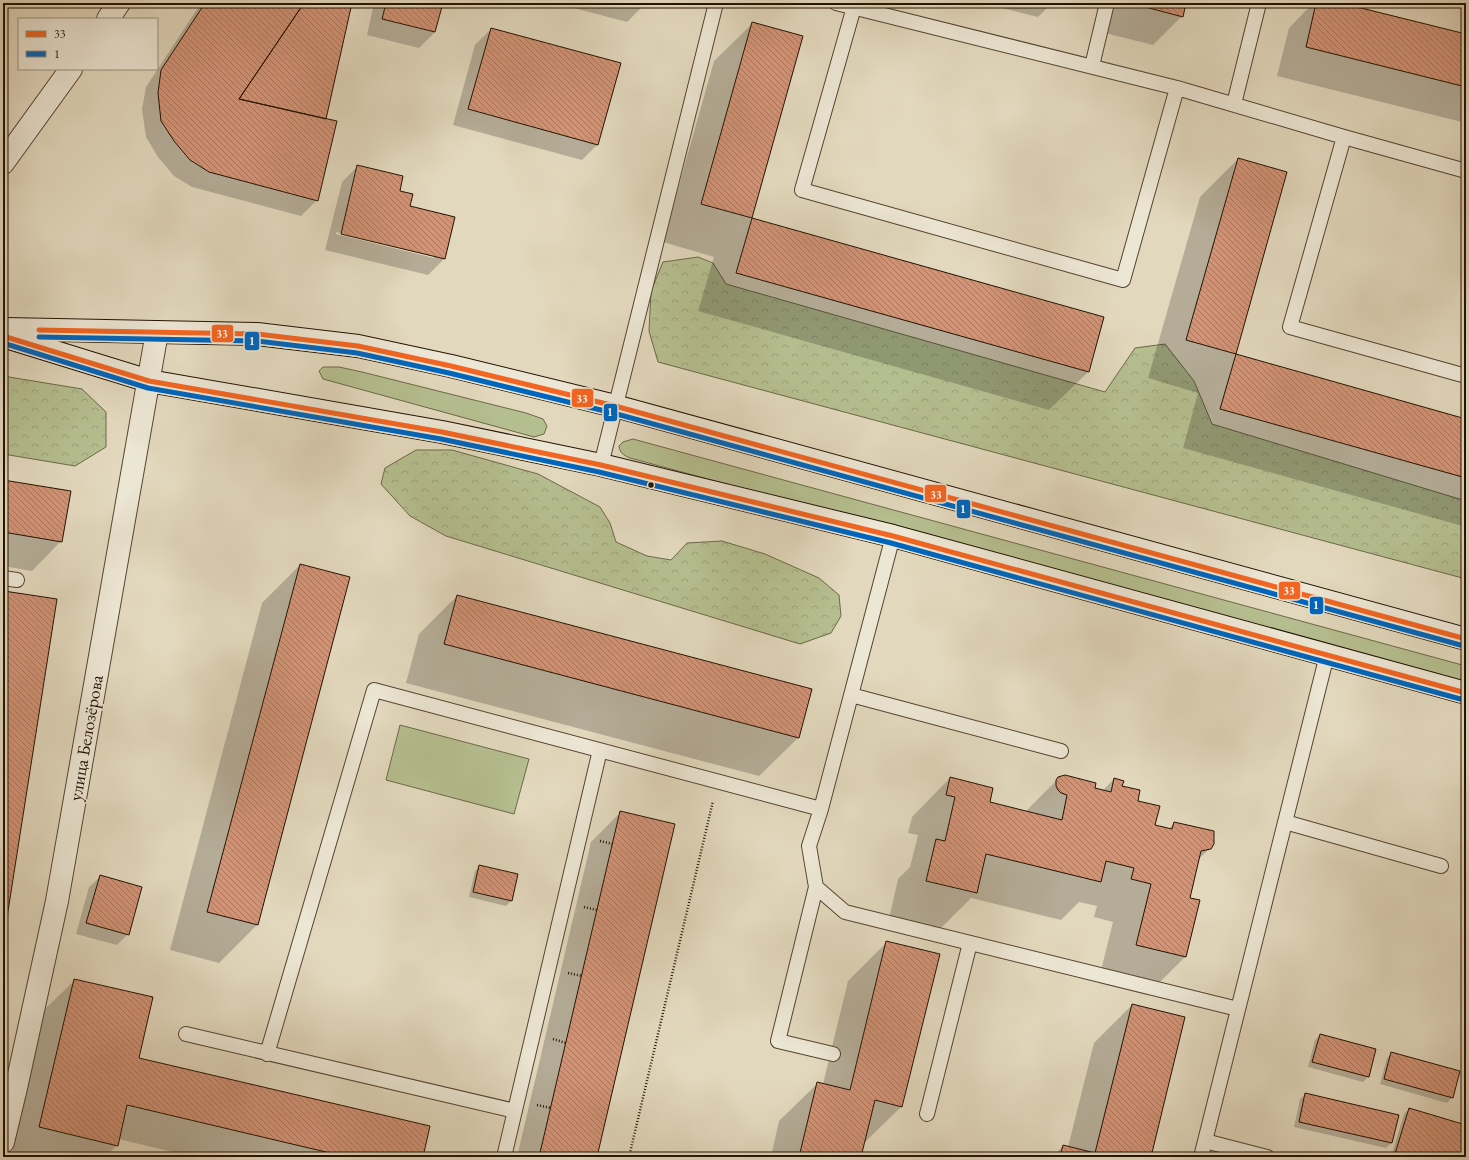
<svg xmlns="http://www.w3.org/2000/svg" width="1469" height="1160" font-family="'EB Garamond',serif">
	<defs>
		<pattern id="forest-crowns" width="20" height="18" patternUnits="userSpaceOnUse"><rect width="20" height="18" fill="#b5be8f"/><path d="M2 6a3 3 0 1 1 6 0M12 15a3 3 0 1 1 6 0" fill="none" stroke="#9ca27a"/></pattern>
		<pattern id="building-back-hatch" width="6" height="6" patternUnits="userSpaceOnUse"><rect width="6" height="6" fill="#d39375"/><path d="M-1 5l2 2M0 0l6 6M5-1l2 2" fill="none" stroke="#ab775e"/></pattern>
	</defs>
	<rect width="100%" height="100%" fill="#e2d8bd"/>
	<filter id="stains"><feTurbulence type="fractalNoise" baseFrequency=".005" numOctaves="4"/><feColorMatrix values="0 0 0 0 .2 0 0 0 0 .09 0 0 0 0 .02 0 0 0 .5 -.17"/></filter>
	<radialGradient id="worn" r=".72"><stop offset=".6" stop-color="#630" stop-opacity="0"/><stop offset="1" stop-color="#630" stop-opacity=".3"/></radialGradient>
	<path fill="#b5be8f" stroke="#6c6848" d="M323,367H339L362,372L526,413L543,419L547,426L544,434L534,437L323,379L319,371Z
		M633,439L1466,666V684L630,458C623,455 620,453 619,446L623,442Z
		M400,725L529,759L514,814L386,780Z"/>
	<path fill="url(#forest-crowns)" stroke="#6c6848" d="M698,257L713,263L726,284L1105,392L1135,348L1165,344L1194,381L1212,424L1466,501V579L658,362L649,331L651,291L663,262Z
		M3,376L82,389L106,412V447L75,466L3,454Z
		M416,450H452L538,474L600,507L610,523L616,542L647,556L671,560L687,543L722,541L765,554L819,578L839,595L841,616L831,633L800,644L446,536L410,516L381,484L385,468Z"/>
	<path fill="#0003" fill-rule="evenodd" d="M201,3H351L325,120L317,200L301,216L192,187L174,176L158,157L146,137L142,109L146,87Z
		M374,3H442L435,32L419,48L367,35Z
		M555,3H644L643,6L627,22Z
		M982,3H1052L1038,17Z
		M1112,3H1185L1182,16L1153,45L1105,33Z
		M1313,3H1336L1466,35V123L1277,76L1289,28Z
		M753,23L750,219L1103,318L1088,372L1049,410L698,311L714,257L663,242L714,61Z
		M491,29L598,144L582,160L453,125L475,45Z
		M1238,159L1286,172L1235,355L1466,420V527L1183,448L1198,393L1148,378L1200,197Z
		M358,166L398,192L408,207L453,218L444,259L428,275L325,250L342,182ZM336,232L434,256V258L336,234Z
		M3,481L61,541L32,571L3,566Z
		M300,565L257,925L219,963L170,950L262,603Z
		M457,596L811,690L798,738L759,776L406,683L419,634Z
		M950,778L988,803L1025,812L1059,778L1102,791L1114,779L1136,801L1154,825L1169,829L1174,823L1210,848L1198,860L1189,898L1185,957L1147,995L1098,983L1113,922L1094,917L1097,906L1079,902L1061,920L971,898L938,931L889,919L898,879L910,867L918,835L908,833L912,817Z
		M621,812L596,1157H517L591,842Z
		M480,866L511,901L506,906L469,897L475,871Z
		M100,877L128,934L117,945L76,934L89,887Z
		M887,942L901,1107L862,1145L860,1157H771L779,1121L818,1083L823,1084L848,981Z
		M75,980L137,1058L422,1157H194L118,1139L117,1145L105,1157L11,1156L45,1009Z
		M1132,1005L1150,1157H1052L1063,1146L1068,1147L1094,1043Z
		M1320,1035L1375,1050L1368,1077L1363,1082L1308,1067L1315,1040Z
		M1392,1053L1452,1098L1447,1103L1380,1084L1387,1058Z
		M1306,1094L1397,1116L1391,1143L1386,1148L1294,1127L1300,1099Z
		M1409,1109L1466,1126V1157H1391L1404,1114Z"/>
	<path fill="url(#building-back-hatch)" stroke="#241200" d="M205,3H304L239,99L337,121L318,201L209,172L190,160L174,141L161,121L158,93L161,70Z
		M304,3H352L326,119L239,99Z
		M386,3H443L435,32L382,19Z
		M629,3H645L644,7Z
		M1134,3H1186L1183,17L1134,4Z
		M1316,3H1341L1466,34V87L1306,47Z
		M752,22L803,36L752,218L701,204Z
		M491,28L621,63L598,145L468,109Z
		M1238,158L1287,172L1236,354L1186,340Z
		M357,165L403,176L400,191L413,194L410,206L455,217L445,259L341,234Z
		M752,218L1104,317L1089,372L736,273Z
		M1236,354L1466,419V478L1220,409Z
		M3,480L71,491L62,542L3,532Z
		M300,564L350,577L258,925L207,912Z
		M4,591L57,599L3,943V597Z
		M457,595L812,689L799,738L444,644Z
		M1065,775L1096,783L1095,788L1111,792L1114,778L1124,781L1122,786L1140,790L1138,801L1160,806L1155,825L1172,829L1174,822L1214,831V844L1211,849L1201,851L1190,898L1200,900L1186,957L1136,945L1151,884L1131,879L1134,868L1106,861L1101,882L986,854L977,893L926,881L936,839L945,841L955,797L946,795L950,777L993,788L990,802L1062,820L1067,795L1061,793L1058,790L1056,786V780L1058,777Z
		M620,811L675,824L597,1157H539Z
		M479,865L518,874L512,901L473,892Z
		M100,875L142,887L129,935L86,923Z
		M886,941L940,954L902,1107L875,1100L861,1157H799L817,1082L850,1090Z
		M74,979L153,997L139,1058L430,1126L423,1157H347L127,1105L118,1146L39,1127Z
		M1132,1004L1185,1017L1151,1157H1060L1063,1145L1095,1153Z
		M1320,1034L1376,1049L1369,1077L1312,1062Z
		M1391,1052L1460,1071L1453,1098L1384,1079Z
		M1305,1093L1399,1115L1392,1143L1299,1122Z
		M1409,1108L1466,1125V1157H1394Z"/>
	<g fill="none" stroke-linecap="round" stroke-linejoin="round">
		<g stroke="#54442f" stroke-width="16">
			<path id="service" d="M836,3L1177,88L1344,137L1466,171
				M854,7L802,190L1123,280L1177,88
				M1092,66L1107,3
				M1234,104L1259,3
				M1344,137L1290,327L1466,376
				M601,465L716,3
				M893,536L821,809L809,846L816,887L845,912L1238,1009
				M3,578L17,580
				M851,695L1061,751
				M1285,822L1441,866
				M816,887L778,1041L833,1054
				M186,1034L515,1111
				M267,1054L374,690L821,809
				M927,1114L970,943
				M1205,1141L1267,1157
				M504,1157L600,750
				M1201,1157L1327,655"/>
		</g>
		<g stroke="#54442f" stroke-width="24">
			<path id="minor" d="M3,1142L16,1088L57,901L157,332"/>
		</g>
		<g stroke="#54442f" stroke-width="24">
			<path id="tertiary" d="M108,19L119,3
				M3,163L71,69"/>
		</g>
		<g stroke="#241200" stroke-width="24">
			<path id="secondary" d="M6,329L257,334L358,346L451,366L615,406L1466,639
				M3,336L149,381L442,432L601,465L893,536L1466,693"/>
		</g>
		<path stroke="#241200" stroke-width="2.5" stroke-dasharray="1 2" stroke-linecap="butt" d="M600,841L613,844
			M584,907L597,910
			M568,973L582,976
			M553,1039L566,1043
			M537,1105L551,1108
			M629,1157L713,801"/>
		<use href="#service" stroke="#ece6d4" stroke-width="14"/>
		<use href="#minor" stroke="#ece6d4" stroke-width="22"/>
		<use href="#tertiary" stroke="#ece6d4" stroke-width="22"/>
		<use href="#secondary" stroke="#ece6d4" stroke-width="22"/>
		<g stroke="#ece6d4" stroke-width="8">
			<path id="bus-1" d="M39,330L257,334L358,346L451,366L615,406L1466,639
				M3,336L149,381L442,432L601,465L893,536L1466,693"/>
		</g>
		<g stroke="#ece6d4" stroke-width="8">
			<path id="bus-2" d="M39,337L257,341L357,353L449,373L613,413L1464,646
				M3,343L148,388L441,439L599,472L891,543L1464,700"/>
		</g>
		<use href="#bus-1" stroke="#f26522" stroke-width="5"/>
		<use href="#bus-2" stroke="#0065bd" stroke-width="5"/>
	</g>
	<circle fill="#241200" stroke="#ece6d4" stroke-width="1.5" cx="651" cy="485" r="3.5"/>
	<g text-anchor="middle" stroke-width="3" stroke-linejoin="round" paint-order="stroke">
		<g font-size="18" fill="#241200" stroke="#ece6d4">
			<text transform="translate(86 738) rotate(-80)" y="6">улица Белозёрова</text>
		</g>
	</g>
	<g stroke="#ece6d4" stroke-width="1.5">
		<rect x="211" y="324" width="23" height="19" rx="4" fill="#f26522"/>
		<rect x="244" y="331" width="16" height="20" rx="4" fill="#0065bd"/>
		<rect x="571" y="388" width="23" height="20" rx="4" fill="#f26522"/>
		<rect x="603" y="403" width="15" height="19" rx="4" fill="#0065bd"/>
		<rect x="924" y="484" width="23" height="19" rx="4" fill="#f26522"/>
		<rect x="956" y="499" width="15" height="20" rx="4" fill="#0065bd"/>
		<rect x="1278" y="581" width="23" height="19" rx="4" fill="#f26522"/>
		<rect x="1309" y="596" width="15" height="19" rx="4" fill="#0065bd"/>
	</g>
	<g font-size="11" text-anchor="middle" font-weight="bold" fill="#fff">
		<text x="222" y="337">33</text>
		<text x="252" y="345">1</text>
		<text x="582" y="402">33</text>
		<text x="610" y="416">1</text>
		<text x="936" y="498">33</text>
		<text x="963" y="513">1</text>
		<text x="1289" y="594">33</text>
		<text x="1316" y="609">1</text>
	</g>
	<rect width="1469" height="1160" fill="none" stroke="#e2d8bd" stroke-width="16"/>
	<rect x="4" y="4" width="1461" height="1152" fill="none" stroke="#241200" stroke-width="2"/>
	<rect x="8" y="8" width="1453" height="1144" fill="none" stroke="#241200"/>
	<rect x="18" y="18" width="140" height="52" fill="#ece6d4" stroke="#9c917f"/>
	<rect x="26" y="31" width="20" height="6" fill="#f26522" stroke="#9c917f"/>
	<text x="54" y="38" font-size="12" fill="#241200">33</text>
	<rect x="26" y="51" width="20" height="6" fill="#0065bd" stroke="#9c917f"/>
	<text x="54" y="58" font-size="12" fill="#241200">1</text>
	<rect width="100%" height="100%" filter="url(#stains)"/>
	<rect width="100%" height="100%" fill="url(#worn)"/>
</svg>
